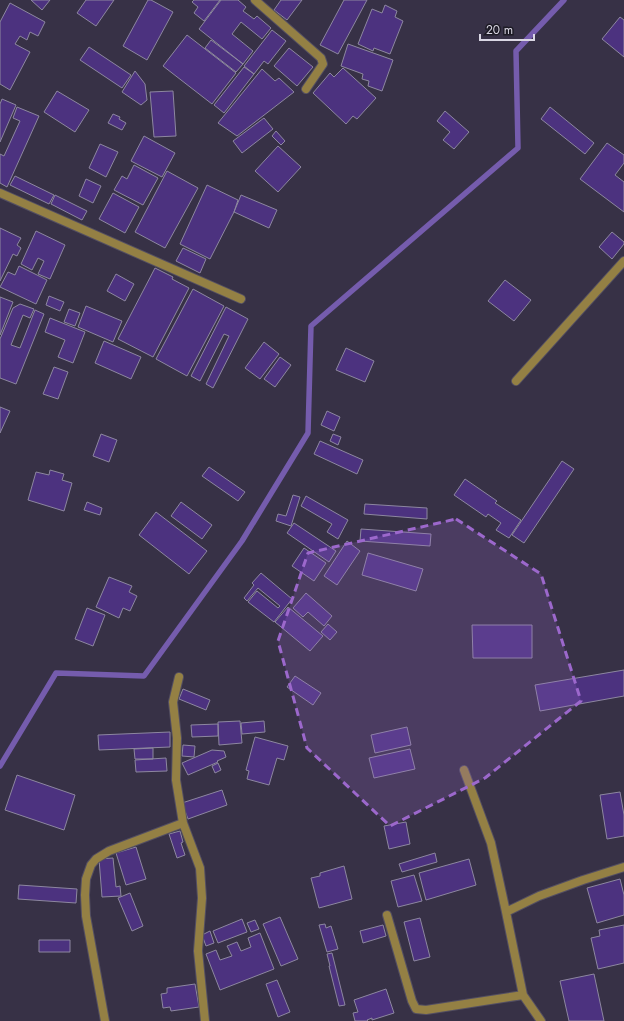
<svg xmlns="http://www.w3.org/2000/svg" width="624" height="1021" font-family="Jost,sans-serif">
	<rect width="100%" height="100%" fill="#373146"/>
	<g fill="none" stroke-linecap="round" stroke-linejoin="round">
		<path stroke="#755cad" stroke-width="5.5" d="M0,766L56,673L144,676L242,541L308,433L311,326L518,148L516,51L564,0"/>
	</g>
	<path fill="#4c327f" stroke="#8d87a0" d="M31,0H50L42,10Z
		M86,0H114L96,26L77,13Z
		M148,0H151L173,12L147,60L123,46Z
		M194,0H220L204,21L194,13L198,7L192,2Z
		M221,0H238L246,7L243,11L254,19L257,16L271,28L262,39L241,22L232,34L253,51L243,64L199,29Z
		M281,0H302L287,20L274,10Z
		M344,0H367L338,54L320,45Z
		M10,3L45,22L38,36L30,32L27,40L20,36L15,44L30,52L10,90L0,84V22Z
		M385,5L397,11L395,17L403,21L390,54L374,48L373,51L358,44L372,9L382,13Z
		M620,17L624,20V57L602,39Z
		M272,30L286,41L268,64L264,61L254,74L244,66Z
		M187,35L236,73L212,104L163,66Z
		M211,40L243,64L236,72L205,48Z
		M348,44L393,60L382,91L368,86L369,81L362,79L363,74L341,66Z
		M89,47L131,75L122,88L80,60Z
		M289,48L313,67L297,86L274,66Z
		M244,67L254,74L224,113L214,105Z
		M343,68L376,98L357,119L353,116L346,124L313,93L330,73L334,77Z
		M262,69L275,81L279,78L294,92L237,136L218,123Z
		M135,71L145,84L147,100L141,105L122,92Z
		M57,91L89,110L75,132L44,112Z
		M173,91L176,136L154,137L150,92Z
		M2,99L16,105L0,142V104Z
		M17,107L39,116L7,187L0,183V154L4,156L20,121L13,118Z
		M550,107L594,143L585,154L541,119Z
		M445,111L469,132L454,149L443,140L450,132L437,121Z
		M113,114L120,117L119,119L126,123L122,130L108,123Z
		M264,118L273,129L242,153L233,141Z
		M276,131L285,141L281,145L272,136Z
		M144,136L175,153L162,177L131,161Z
		M607,143L624,155V163L615,175L624,182V212L580,179Z
		M100,144L118,152L106,177L89,168Z
		M278,146L301,167L278,192L255,171Z
		M134,165L158,178L143,205L114,190L122,176L127,179Z
		M167,171L198,188L165,248L135,232Z
		M15,176L54,195L49,204L10,185Z
		M86,179L101,186L93,203L79,196Z
		M207,185L238,200L234,212L210,259L180,244Z
		M113,193L139,207L125,233L99,219Z
		M55,195L87,211L82,220L51,204Z
		M241,195L277,210L269,228L234,212Z
		M0,228L21,238L17,245L21,248L17,256L13,254L0,281Z
		M36,231L65,245L50,279L38,274L44,261L38,258L32,270L21,264Z
		M612,232L624,242V244L612,259L599,247Z
		M183,248L206,259L200,273L176,261Z
		M19,266L47,280L36,304L0,287L8,272L15,275Z
		M155,268L173,277L172,279L189,288L153,357L118,339Z
		M116,274L134,284L125,301L107,291Z
		M505,280L531,300L514,321L488,301Z
		M193,289L224,306L187,376L156,359Z
		M49,296L64,302L60,311L46,305Z
		M0,297L13,302L0,335Z
		M20,304L34,309L30,318L23,315L11,345L20,348L35,310L44,314L16,384L0,378V339L13,308Z
		M86,306L122,321L113,342L78,327Z
		M226,307L248,319L213,388L206,384L229,336L224,334L200,381L191,376Z
		M69,309L80,313L75,326L64,322Z
		M50,318L85,332L73,363L58,357L65,340L45,332Z
		M104,341L141,357L131,379L95,363Z
		M264,342L279,354L260,379L245,368Z
		M346,348L374,361L365,382L336,370Z
		M280,357L291,365L275,387L264,379Z
		M54,367L68,372L58,399L43,394Z
		M0,407L10,411L0,433Z
		M327,411L340,417L334,431L321,425Z
		M101,434L117,440L109,462L93,456Z
		M333,434L341,437L338,445L330,441Z
		M320,441L363,460L357,474L314,454Z
		M562,461L574,469L524,543L512,535Z
		M209,467L245,492L238,501L202,476Z
		M50,470L64,474L62,480L72,483L64,511L28,500L36,472L49,475Z
		M465,479L497,501L495,503L521,520L509,538L496,530L501,523L488,514L486,517L454,495Z
		M293,495L300,497L291,526L276,521L278,514L286,516Z
		M306,496L348,520L338,539L327,532L332,524L301,506Z
		M87,502L102,508L100,515L84,510Z
		M181,502L212,525L202,539L171,516Z
		M365,504L427,508V519L364,514Z
		M156,512L207,551L189,574L139,535Z
		M294,523L336,551L329,562L287,533Z
		M361,529L431,534L430,546L360,541Z
		M347,541L360,551L337,585L324,576Z
		M304,548L326,563L314,581L292,566Z
		M368,553L423,569L416,591L362,575Z
		M261,573L292,599L274,622L248,602L257,591L278,608L280,606L258,588L247,601L244,598L254,585L252,583Z
		M109,577L132,586L129,592L137,596L130,611L123,608L119,618L96,607Z
		M306,593L332,616L324,626L308,612L303,617L293,608Z
		M288,607L323,636L310,651L275,622Z
		M87,608L105,615L93,646L75,639Z
		M328,624L337,632L330,640L321,632Z
		M472,625H532V658H473Z
		M624,670V696L540,711L535,685Z
		M295,676L321,693L313,705L287,687Z
		M183,689L210,700L206,710L179,699Z
		M240,721L242,743L219,745L218,722Z
		M264,721L265,732L242,734L241,723Z
		M218,724V736L192,737L191,725Z
		M407,727L411,745L375,753L371,735Z
		M170,732V747L99,750L98,735Z
		M255,737L288,746L284,760L277,758L269,785L247,779L249,771L246,770Z
		M183,745L195,746L194,757L182,756Z
		M153,748V759H135L134,749Z
		M410,749L415,769L374,778L369,758Z
		M212,750L224,751L226,757L217,761L218,762L188,775L182,763Z
		M166,758L167,771L136,772L135,760Z
		M218,763L221,770L215,773L212,766Z
		M17,775L75,795L64,830L5,810Z
		M222,790L227,805L188,819L182,803Z
		M620,792L624,815V836L607,839L600,795Z
		M406,822L410,844L389,849L384,826Z
		M180,831L183,842L181,843L185,855L177,858L169,834Z
		M136,847L146,879L126,885L116,853Z
		M435,853L437,862L402,872L399,864Z
		M113,858L116,887L120,886L121,896L102,897L99,859Z
		M469,859L476,885L426,900L419,873Z
		M344,866L352,899L319,908L311,878L320,876V873Z
		M414,875L422,901L398,907L391,881Z
		M620,879L624,895V915L597,923L587,888Z
		M19,885L77,889L76,903L18,899Z
		M130,893L143,926L132,931L118,898Z
		M280,917L298,959L281,966L263,924Z
		M420,918L430,957L414,961L404,922Z
		M242,919L247,932L218,943L213,931Z
		M255,920L259,929L251,932L247,923Z
		M325,924L326,928L331,926L338,949L327,952L319,925Z
		M383,925L386,936L363,943L360,931Z
		M624,925V963L598,969L591,938L600,936L599,930Z
		M210,931L214,943L206,946L202,935Z
		M260,933L274,969L220,990L206,954L216,950L220,960L232,956L227,946L237,942L241,951L251,947L248,938Z
		M39,940H70V952H39Z
		M332,953L345,1005L339,1006L329,966H330L327,954Z
		M594,974L604,1021H569L560,981Z
		M277,980L290,1012L278,1017L266,984Z
		M195,984L199,1007L171,1011L170,1007L163,1008L161,994L167,993V988Z
		M386,989L394,1013L372,1020V1018L367,1020L368,1021H355L353,1013L358,1012L354,1000Z"/>
	<g fill="none" stroke-linecap="round" stroke-linejoin="round">
		<g stroke="#544f62" stroke-width="10">
			<path id="minor" d="M255,0L321,58L323,64L306,89
				M0,193L241,299
				M516,381L624,261
				M179,677L173,702L177,738L176,780L183,823L200,868L202,898L198,951L205,1021
				M464,770L491,843L506,912
				M387,915L412,1001L416,1009L426,1010L523,995
				M105,1021L86,916L85,895L86,879L91,865L96,859L109,851L183,823
				M541,1021L523,995L506,912L539,896L583,880L624,867"/>
		</g>
		<use href="#minor" stroke="#948044" stroke-width="8"/>
	</g>
	<path fill="#9c68cc" fill-opacity="0.2" stroke="#9c68cc" stroke-width="3" stroke-dasharray="8 5" stroke-linejoin="round" d="M456,519L541,574L581,701L485,778L390,826L307,748L278,641L308,553Z"/>
	<path d="M480 34v6h54v-6" fill="none" stroke="#dad7e4" stroke-width="2"/>
	<text x="486" y="34" font-size="12" fill="#dad7e4" stroke="#1d1b25" stroke-width="3" paint-order="stroke">20 m</text>
</svg>
